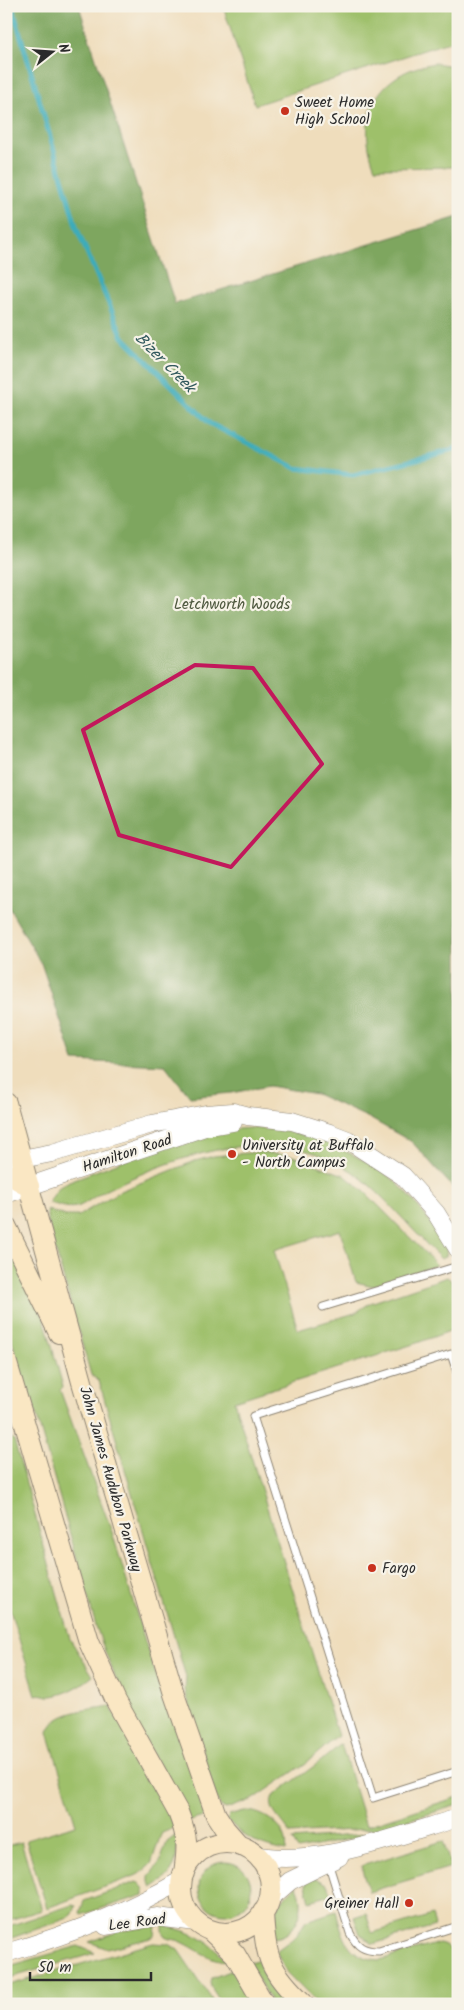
<svg xmlns="http://www.w3.org/2000/svg" width="464" height="2010" font-family="Kalam,sans-serif">
	<rect width="100%" height="100%" fill="#f7f3e8"/>
	<filter id="ink" filterUnits="userSpaceOnUse"><feTurbulence type="fractalNoise" baseFrequency=".02" numOctaves="2"/><feDisplacementMap in="SourceGraphic" scale="10" xChannelSelector="R" yChannelSelector="G"/><feConvolveMatrix kernelMatrix="1 2 1 2 8 2 1 2 1" color-interpolation-filters="sRGB"/></filter>
	<filter id="wash" filterUnits="userSpaceOnUse"><feTurbulence type="fractalNoise" baseFrequency=".0096" numOctaves="4" result="noise"/><feDisplacementMap in="SourceGraphic" scale="20" xChannelSelector="R" yChannelSelector="G"/><feGaussianBlur stdDeviation="1.12" result="paint"/><feColorMatrix in="noise" values="0 0 0 0 0 0 0 0 0 0 0 0 0 0 0 0 0 1.4 0 .05"/><feComposite in="paint" operator="in"/></filter>
	<g filter="url(#wash)">
		<rect width="100%" height="100%" fill="#efddbc"/>
		<path fill="#9ec06a" stroke="#64764a" d="M223,6H458V39L255,105Z
			M435,63L458,67V167L375,168C354,115 378,72 435,63Z
			M251,1128C260,1129 269,1129 278,1130C313,1134 369,1159 396,1182C409,1194 420,1209 431,1223C437,1232 449,1245 446,1256L441,1259C416,1234 393,1206 367,1183C291,1117 190,1150 110,1188C82,1201 82,1216 49,1202L58,1188L69,1181C128,1160 188,1131 251,1128Z
			M258,1152L293,1156L344,1175L364,1191L437,1265L373,1286L356,1282L340,1230L274,1250L298,1330L355,1313L370,1303L447,1277C463,1287 458,1312 458,1328L417,1343L234,1401L338,1736L306,1763L254,1799L226,1809L220,1806L215,1795L185,1690L186,1677L99,1381L91,1375L47,1220V1210L66,1216H78L120,1191L195,1161L214,1156Z
			M6,1235L44,1318L62,1383L63,1387L60,1390L112,1532L151,1661L209,1815L190,1821C154,1759 119,1695 96,1626L32,1400L27,1393L6,1319Z
			M6,1434L14,1440L70,1639L93,1676C82,1685 67,1694 52,1696C46,1697 42,1693 36,1695L6,1597Z
			M110,1706L173,1815L174,1828L162,1833L160,1837L151,1864L140,1874L47,1908L26,1840L76,1825L48,1732C55,1710 91,1710 110,1706Z
			M341,1744L366,1826L458,1797V1805L382,1828L290,1834C284,1821 266,1811 273,1796L321,1761Z
			M244,1811C263,1810 291,1829 286,1851C262,1847 244,1839 228,1820L229,1815Z
			M373,1834L298,1850L292,1840L366,1834Z
			M175,1836L178,1837C176,1863 177,1873 152,1888L149,1882V1876L160,1862L167,1842Z
			M443,1841L451,1867L369,1892L361,1866Z
			M21,1842L42,1910L6,1921V1846Z
			M199 1888a26 26 0 1 1 52 0a26 26 0 1 1-52 0Z
			M316,1878L327,1884L331,1895L310,1901L306,1885L307,1879Z
			M136,1882L139,1883L144,1889V1895L81,1915L80,1912L84,1901Z
			M296,1885C308,1904 298,1937 273,1938C273,1910 277,1905 296,1885Z
			M72,1905L76,1906L73,1914L68,1918L6,1940V1927Z
			M336,1911C344,1938 347,1958 380,1960L439,1943C462,1946 458,1987 458,2004H318L287,1973L276,1951L296,1936L306,1921Z
			M366,1913L372,1933L432,1915L435,1926L373,1944L360,1934L354,1917Z
			M156,1926L155,1935L151,1938L108,1949L89,1942L120,1931Z
			M163,1926C193,1931 208,1940 228,1961C210,1961 197,1949 182,1942C177,1939 170,1940 166,1937C163,1934 163,1930 163,1926Z
			M153,1943L168,1944L178,1950L215,2004H6V1986Z
			M78,1946L95,1953L6,1979V1967Z
			M261,1958L295,2004H272L249,1963Z
			M234,1969L256,2004H222L211,1987L210,1981L212,1978Z"/>
		<path fill="#7ea65e" stroke="#546844" d="M6,6H79L175,304L458,217V1193L412,1142L369,1118L316,1094L269,1086L231,1093L190,1097L165,1065L74,1061L41,963L6,903Z"/>
		<g fill="none" stroke-linecap="round" stroke-linejoin="round">
			<path stroke="#3cacba" stroke-width="5" d="M12,6L77,229L123,337L209,423L296,468L353,475L458,449"/>
		</g>
	</g>
	<g filter="url(#ink)">
		<g fill="none" stroke-linecap="round" stroke-linejoin="round">
			<g stroke="#8d8474" stroke-width="9">
				<path id="service" d="M323,1307L458,1266
					M458,1375L451,1354L253,1416L373,1798L458,1771
					M328,1862L350,1933C357,1947 364,1951 379,1951L458,1926"/>
			</g>
			<g stroke="#8d8474" stroke-width="19">
				<path id="tertiary" d="M6,1162L52,1153L152,1124L206,1114L233,1112L248,1116L292,1121L330,1133L348,1140L403,1176L436,1213L458,1249
					M6,1194L205,1127L233,1122
					M256,1855C315,1868 400,1835 458,1818
					M268,1900L290,1881L339,1857
					M106,1926L157,1917L196,1922
					M6,1953C68,1935 127,1913 182,1880"/>
			</g>
			<g stroke="#8d8474" stroke-width="22">
				<path id="secondary" d="M6,1103L82,1382L174,1694L216,1815L225,1829L240,1846
					M6,1173L29,1186
					M6,1226L59,1333
					M6,1360L89,1642L116,1701L178,1812C188,1838 188,1846 184,1873
					M181 1888a45 45 0 1 1 90 0a45 45 0 1 1-90 0Z
					M263,1912C265,1958 270,1972 304,2004
					M210,1930L235,1954L264,2004"/>
			</g>
			<use href="#service" stroke="#fff" stroke-width="7"/>
			<use href="#tertiary" stroke="#fff" stroke-width="18"/>
			<use href="#secondary" stroke="#fae7c3" stroke-width="20"/>
		</g>
	</g>
	<path fill="none" stroke="#c2185b" stroke-width="4" stroke-linejoin="round" d="M195,665L253,668L322,764L231,867L119,835L83,730Z"/>
	<g fill="#c8321e" stroke="#f7f3e8" stroke-width="2">
		<circle cx="285" cy="111" r="5"/>
		<circle cx="232" cy="1154" r="5"/>
		<circle cx="372" cy="1568" r="5"/>
		<circle cx="409" cy="1903" r="5"/>
	</g>
	<g text-anchor="middle" stroke-width="4.5" stroke-linejoin="round" paint-order="stroke">
		<g font-size="15" fill="#2b2b2b" stroke="#f7f3e8" text-anchor="start">
			<text x="295" y="107">Sweet Home<tspan x="295" dy="17">High School</tspan></text>
			<text x="242" y="1150">University at Buffalo<tspan x="242" dy="17">- North Campus</tspan></text>
			<text x="382" y="1573">Fargo</text>
			<text x="399" y="1908" text-anchor="end">Greiner Hall</text>
		</g>
		<g font-size="15" fill="#4e583e" stroke="#f7f3e8">
			<text x="232" y="609">Letchworth Woods</text>
		</g>
		<g font-size="15" fill="#2b2b2b" stroke="#f7f3e8">
			<text transform="translate(127 1153) rotate(-18)" y="5">Hamilton Road</text>
			<text transform="translate(111 1479) rotate(74)" y="5">John James Audubon Parkway</text>
			<text transform="translate(137 1922) rotate(-7)" y="5">Lee Road</text>
		</g>
		<g font-size="16" font-style="italic" fill="#31585d" stroke="#f7f3e8">
			<text transform="translate(166 362) rotate(45)" y="6">Bizer Creek</text>
		</g>
	</g>
	<rect width="464" height="2010" fill="none" stroke="#f7f3e8" stroke-width="25"/>
	<g transform="translate(52 52) rotate(73)" stroke="#f7f3e8" stroke-width="4" paint-order="stroke">
	<path d="M0-4L9 19L0 12L-9 19Z" fill="#2b2b2b"/>
	<text y="-8" font-size="14" font-weight="bold" text-anchor="middle" fill="#2b2b2b">N</text>
	</g>
	<path d="M30 1972v8h121v-8" fill="none" stroke="#2b2b2b" stroke-width="2.5"/>
	<text x="38" y="1972" font-size="15" fill="#2b2b2b" stroke="#f7f3e8" stroke-width="4" paint-order="stroke">50 m</text>
</svg>
